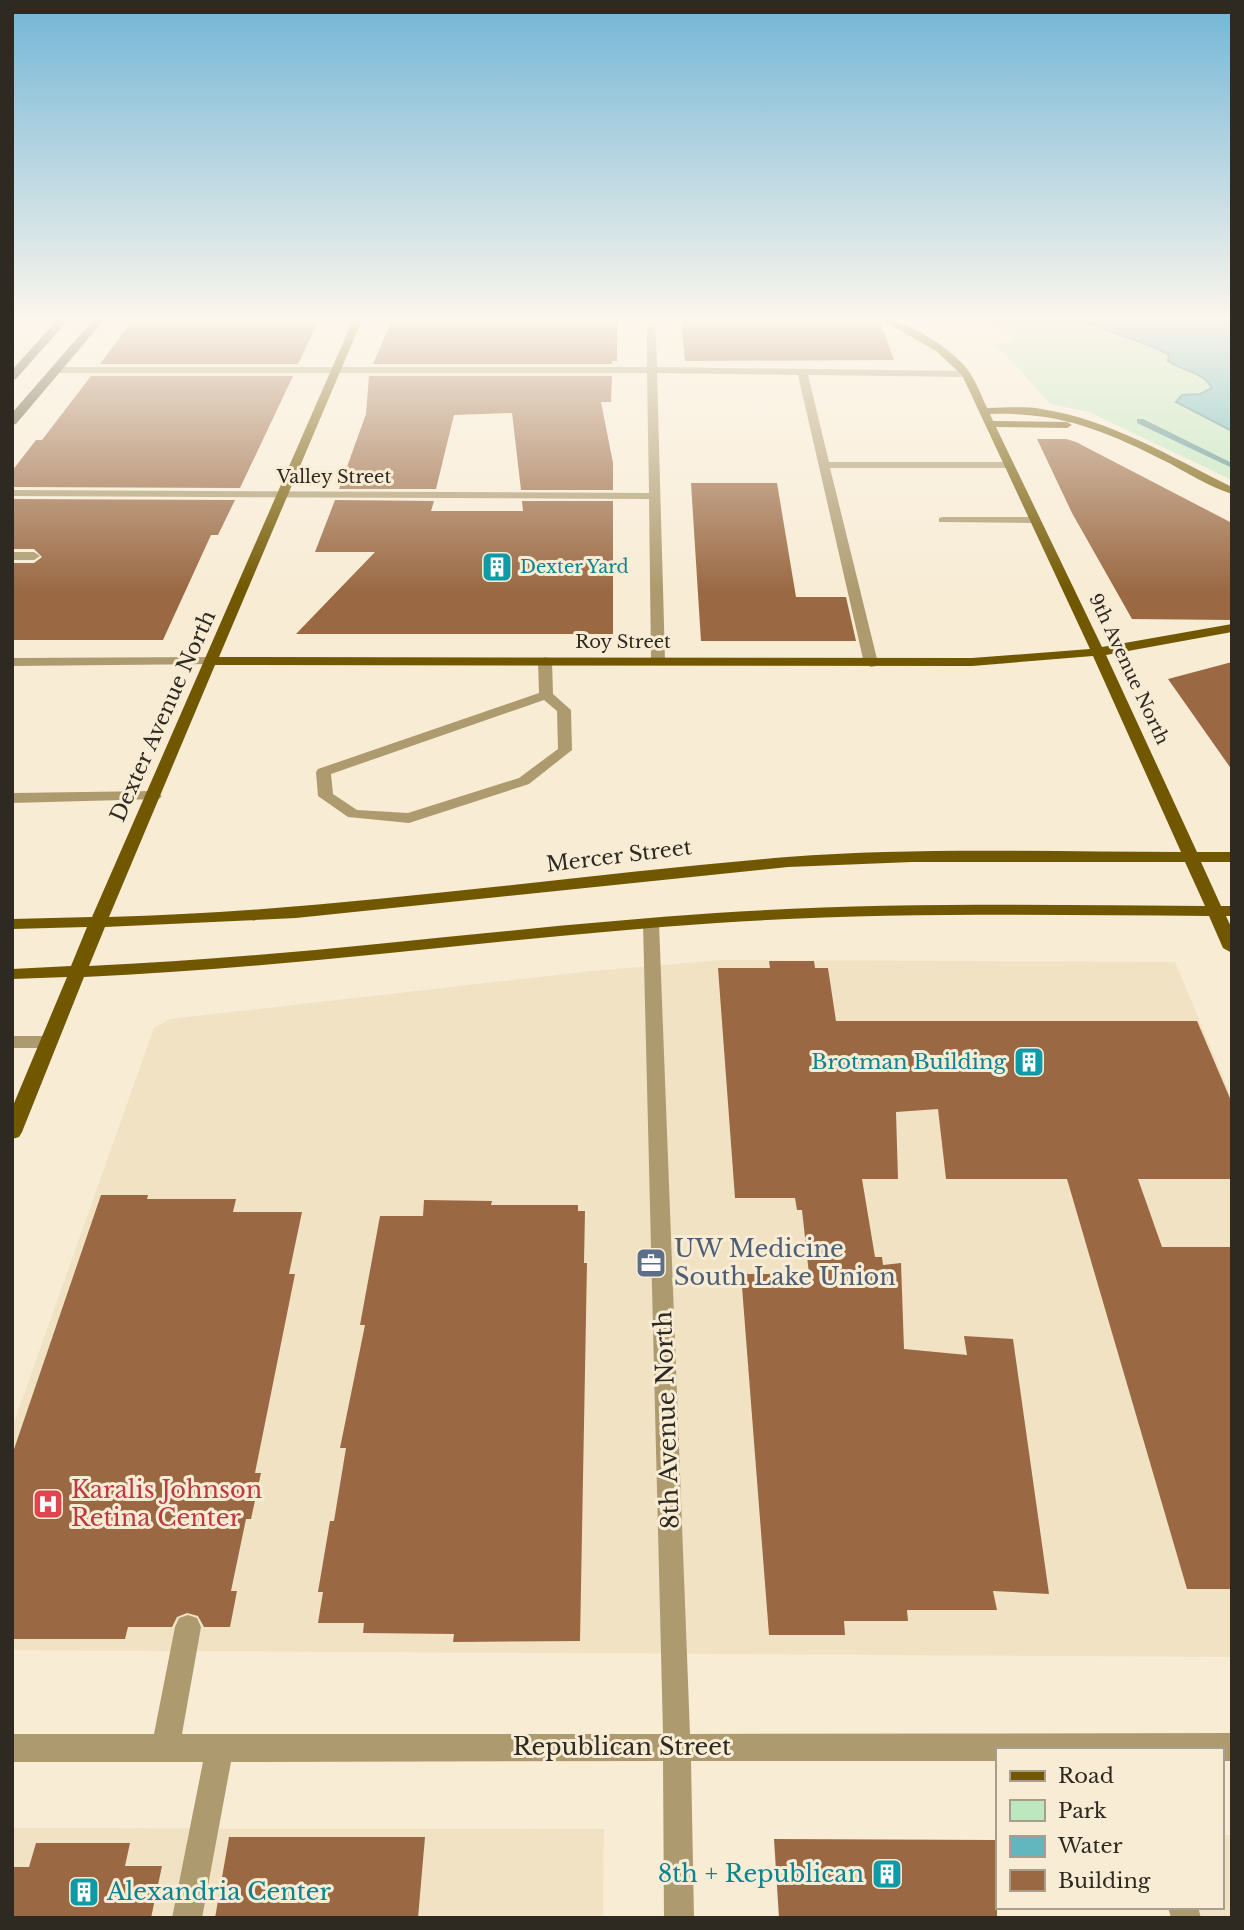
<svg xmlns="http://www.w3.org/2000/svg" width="1244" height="1930" font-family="'Libre Baskerville',serif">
	<rect width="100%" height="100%" fill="#f8ecd5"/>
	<path fill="#f2e2c4" d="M720,960L1175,962L1232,1098V1657L12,1650V1428L154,1028L170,1019L592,971Z
		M12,1828L604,1829L603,1918H12Z
		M1221,1835H1232V1918H1197L1195,1907H1221Z"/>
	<path fill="#bde7bf" d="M987,320H1084L1100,329L1148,342L1204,376L1212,388L1200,394L1182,395L1177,402L1232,431V480L1089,412L1050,404L1012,361L993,345L1012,342L1009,340L1013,335Z"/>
	<path fill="#62b7be" stroke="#538d8f" stroke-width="2" d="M1084,320H1232V431L1176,402L1182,395L1200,394L1212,388C1202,371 1184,372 1168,361L1169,355C1142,339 1111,335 1084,320Z"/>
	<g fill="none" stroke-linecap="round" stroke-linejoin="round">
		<path fill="#538d8f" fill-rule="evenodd" d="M1137,419H1143L1232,463V468L1137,423Z"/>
	</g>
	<path fill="#9a6943" d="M133,320H319L298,364H100Z
		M392,320L531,323V320H617V361H612V364H373Z
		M681,320H879L894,360L685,361Z
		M91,376H293L240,488L12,487V471L36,440H42Z
		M369,376H612L611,402H601L613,463V490H521L512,413L454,415L436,489H339L366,414Z
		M1037,439H1066L1076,442L1232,523V620L1132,619L1072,513Z
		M691,483H777L796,597H846L856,641H701Z
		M12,499L235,500L218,535H211L163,640H12V563H34L42,557L34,549H12Z
		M335,500L434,501L431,511H523L522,501H613V634H296L375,552H315Z
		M1232,662V770L1168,679Z
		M769,961H814L815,968H828L836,1021H1197L1232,1103V1179H1138L1162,1247H1232V1589H1187L1067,1179H946L938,1109L896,1112L898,1179H862L875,1257H882L883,1265L901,1263L904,1349L967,1355L964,1336L1013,1339L1049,1594L993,1591L997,1610H907L908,1621H844L845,1635H769L741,1274H809L802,1210H797L795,1198H735L718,968H770Z
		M101,1195H148L147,1199H236L233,1212H302L289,1274H295L255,1473H261L251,1519H246L231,1591H237L230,1627H204L198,1616L187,1613L177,1617L172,1627H128L125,1639H12V1455Z
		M424,1200L492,1201L491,1205H578V1211H585L584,1263H587L580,1641L453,1642L454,1634L363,1633L364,1623H318L323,1592H318L330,1521H334L346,1448H340L365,1325H360L380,1216H423Z
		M229,1837H425L418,1918H215Z
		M774,1839L997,1840V1918H779Z
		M36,1843H130L125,1866H162L151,1918H12V1867H29Z"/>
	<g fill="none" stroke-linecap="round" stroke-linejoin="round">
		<path fill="#ad9b6f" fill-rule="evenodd" d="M647,320H655L657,367L966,371L971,374L966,377L808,375L829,462H1007L1012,465L1007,468H830L878,663L876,666L871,667L864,663L798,375L657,373L665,661L658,665L651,661L649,499L12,496V490L649,493L647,373H57L52,370L57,367H647Z
			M943,517H1034L1040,520L1034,523L939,522V518Z
			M12,552H34L40,556L34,560H12Z
			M211,657L216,658V664L12,666V658Z
			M545,657L552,661L553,694L571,710L572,750L529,784L409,823L348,817L318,796L316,772L318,769L539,693L538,661ZM544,700L557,711L558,749L519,778L408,813L357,810L333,794L331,774Z
			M154,791L162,796L159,799L12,803V793Z
			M651,918L659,923L690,1734L1232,1733V1761H1221V1750H997V1761H691L694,1918H664L663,1761L231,1762L202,1918H172L203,1762H12V1734H154L175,1627L179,1618L188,1615L197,1618L201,1627L182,1734H663L643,923Z
			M12,1036H49L58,1042L49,1048H12Z
			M1168,1907H1198L1201,1918H1171Z"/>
		<path fill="#715700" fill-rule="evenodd" d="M353,320H362L219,657L972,658L1090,649L962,375L936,351L882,320C908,320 956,351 970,373C977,384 982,397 987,408C1005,408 1024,406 1041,409C1109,419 1171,457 1232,487V494C1210,487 1189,474 1169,463C1105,431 1063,412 990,414L993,421L1067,422L1072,425L1067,428L996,427L1102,647L1232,624V632L1106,655L1197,852H1232V862H1201L1221,906H1232V916H1226L1232,929V953L1223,948L1209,916C1045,915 880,912 717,923C506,937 296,968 84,977L22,1132L19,1137L12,1139V1108L67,977L12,979V969L71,966L87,927L12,929V919L92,917ZM1093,656L1181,852C1050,852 917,847 787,857C560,876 336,911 109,917L215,665L972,666ZM912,862H1185L1205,906C1042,905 879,902 716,913C507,927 299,957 89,966L105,927L296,918L788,867Z"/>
		<path fill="#50421d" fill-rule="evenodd" d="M57,320H68L16,379L12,380V370Z
			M93,320H104L16,424L12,425V413Z"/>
	</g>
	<linearGradient id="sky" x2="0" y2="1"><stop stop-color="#72b5d7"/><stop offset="0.54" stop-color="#fcf6ec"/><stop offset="1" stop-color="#fcf6ec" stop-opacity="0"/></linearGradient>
	<rect width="1244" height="591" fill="url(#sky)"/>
	<defs>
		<g id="building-square" transform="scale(1.575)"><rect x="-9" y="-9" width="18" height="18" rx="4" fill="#0f9aa8" stroke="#f8ecd5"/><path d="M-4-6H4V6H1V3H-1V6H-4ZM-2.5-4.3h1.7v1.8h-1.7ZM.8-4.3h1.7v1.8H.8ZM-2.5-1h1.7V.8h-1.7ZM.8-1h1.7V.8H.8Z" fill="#fff"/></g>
		<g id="office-square" transform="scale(1.575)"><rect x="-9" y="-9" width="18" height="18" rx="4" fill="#5c6f8a" stroke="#f8ecd5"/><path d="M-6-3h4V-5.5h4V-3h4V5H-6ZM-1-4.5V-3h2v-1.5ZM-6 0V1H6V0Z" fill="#fff"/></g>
		<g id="hospital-square" transform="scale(1.575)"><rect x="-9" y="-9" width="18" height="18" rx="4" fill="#e0444e" stroke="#f8ecd5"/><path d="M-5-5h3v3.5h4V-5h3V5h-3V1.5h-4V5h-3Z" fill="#fff"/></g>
	</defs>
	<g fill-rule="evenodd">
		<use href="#building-square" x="497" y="567"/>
		<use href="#building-square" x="1029" y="1062"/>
		<use href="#office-square" x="651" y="1263"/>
		<use href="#hospital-square" x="48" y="1504"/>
		<use href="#building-square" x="887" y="1874"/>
		<use href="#building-square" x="84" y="1892"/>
	</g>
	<g text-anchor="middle" stroke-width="6" stroke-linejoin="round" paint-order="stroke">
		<g font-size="18" fill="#2f2a21" stroke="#f8ecd5">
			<text x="334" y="483">Valley Street</text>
			<text x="623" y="648">Roy Street</text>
			<text transform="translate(1129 669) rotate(65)" y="6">9th Avenue North</text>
		</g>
		<g font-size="18" fill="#0d838f" stroke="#f8ecd5" text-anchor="start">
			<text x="520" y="573">Dexter Yard</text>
		</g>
		<g font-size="21" fill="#2f2a21" stroke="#f8ecd5">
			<text transform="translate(163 716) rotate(-66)" y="7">Dexter Avenue North</text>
			<text transform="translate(619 856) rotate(-7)" y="7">Mercer Street</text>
		</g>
		<g font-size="21" fill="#0d838f" stroke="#f8ecd5" text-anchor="end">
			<text x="1006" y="1069">Brotman Building</text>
		</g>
		<g font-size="24" fill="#4e5e75" stroke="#f8ecd5" text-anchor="start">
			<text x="674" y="1257">UW Medicine<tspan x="674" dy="28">South Lake Union</tspan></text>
		</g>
		<g font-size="24" fill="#2f2a21" stroke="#f8ecd5">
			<text transform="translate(667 1420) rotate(-92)" y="8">8th Avenue North</text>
			<text x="622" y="1755">Republican Street</text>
		</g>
		<g font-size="24" fill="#be3a42" stroke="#f8ecd5" text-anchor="start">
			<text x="71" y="1498">Karalis Johnson<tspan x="71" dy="28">Retina Center</tspan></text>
		</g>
		<g font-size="24" fill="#0d838f" stroke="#f8ecd5" text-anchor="end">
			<text x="864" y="1882">8th + Republican</text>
			<text x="107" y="1900" text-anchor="start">Alexandria Center</text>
		</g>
	</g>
	<rect width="1244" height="1930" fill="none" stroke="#2f2a21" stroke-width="28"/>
	<rect x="996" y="1748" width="228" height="161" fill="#f8ecd5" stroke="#a89e8d" stroke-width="2"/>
	<rect x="1010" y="1771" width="35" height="10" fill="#715700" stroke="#a89e8d" stroke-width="2"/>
	<text x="1058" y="1783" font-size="21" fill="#2f2a21">Road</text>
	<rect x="1010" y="1800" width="35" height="21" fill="#bde7bf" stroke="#a89e8d" stroke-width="2"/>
	<text x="1058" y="1818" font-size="21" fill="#2f2a21">Park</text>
	<rect x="1010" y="1836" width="35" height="21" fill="#62b7be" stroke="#a89e8d" stroke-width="2"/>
	<text x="1058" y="1853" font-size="21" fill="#2f2a21">Water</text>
	<rect x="1010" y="1870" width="35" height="21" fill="#9a6943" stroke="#a89e8d" stroke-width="2"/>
	<text x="1058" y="1888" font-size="21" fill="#2f2a21">Building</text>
</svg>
